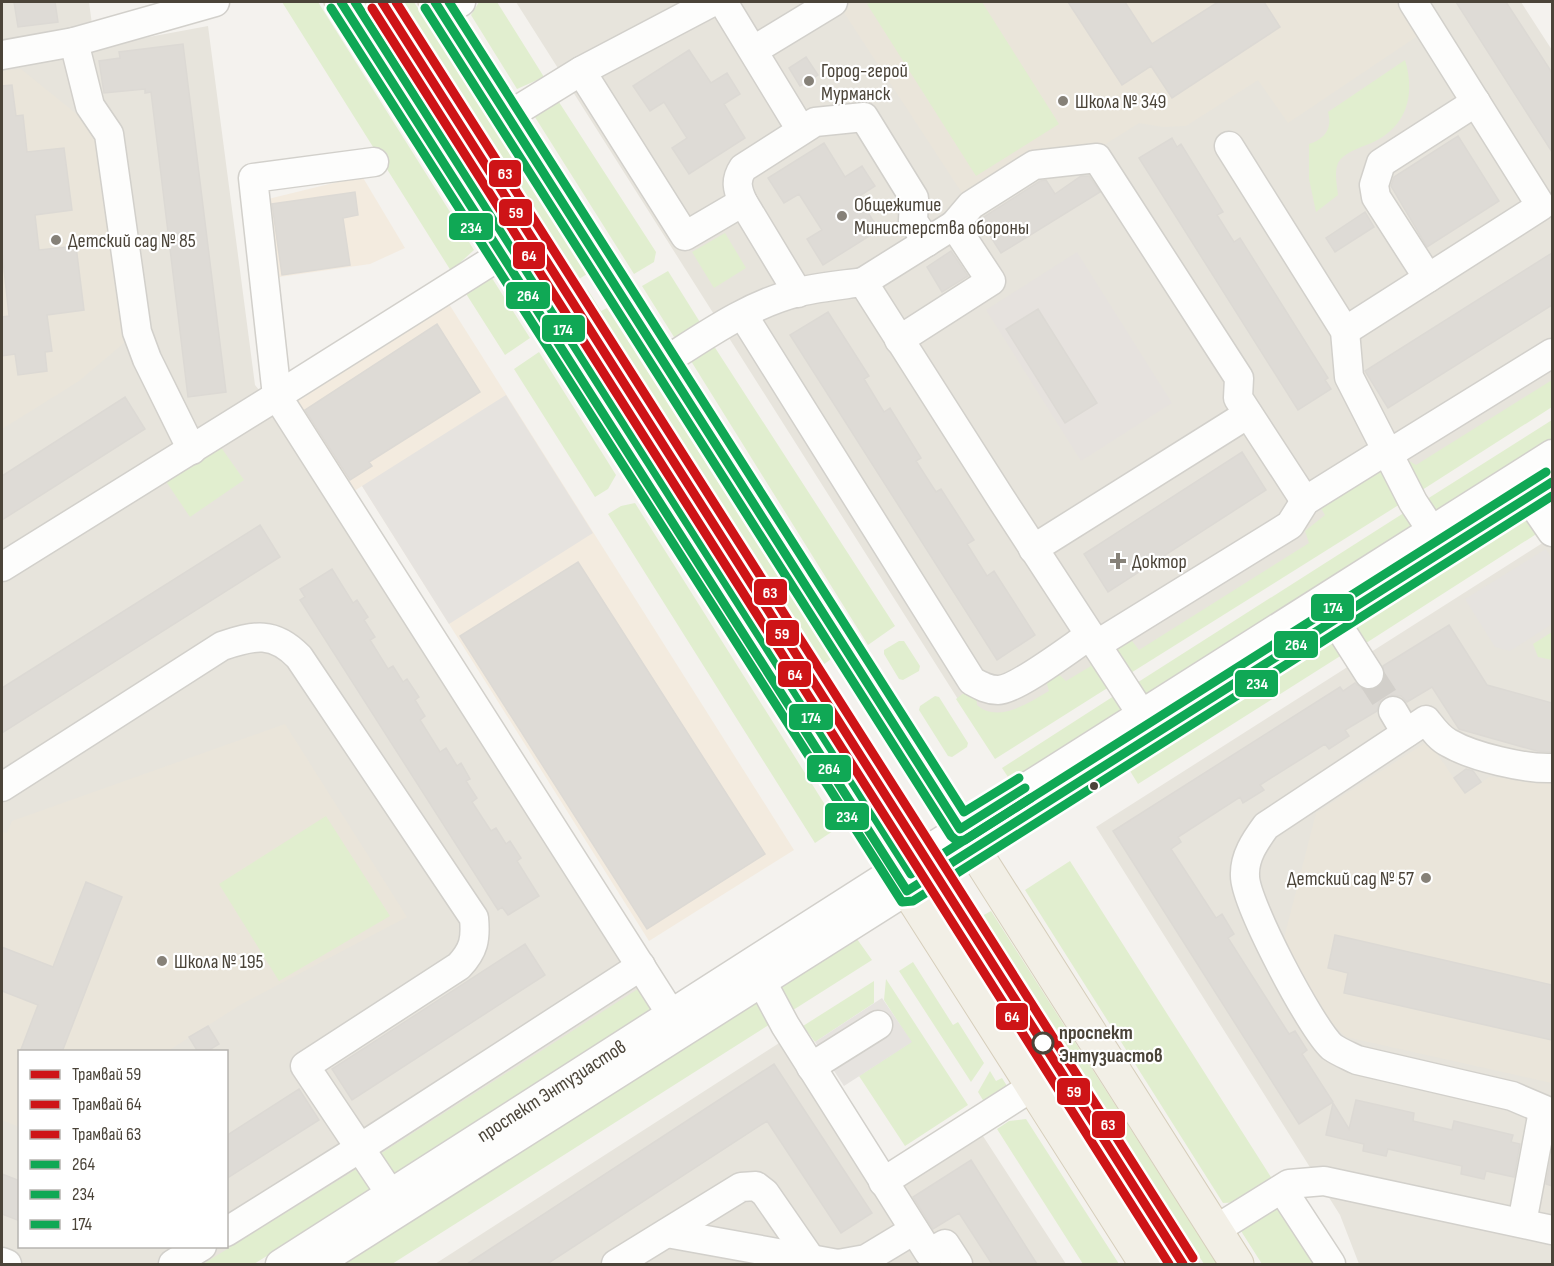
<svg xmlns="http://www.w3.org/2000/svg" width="1554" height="1266" font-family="'Sofia Sans Condensed',sans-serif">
	<rect width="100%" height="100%" fill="#f4f2ee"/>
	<path fill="#e7e4dc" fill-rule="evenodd" d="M2,2H89L95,47L208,26L255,385L273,407L650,993L221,1264H2ZM20,1052H226V1246H20Z
		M516,2H1521L1552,50V397L994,756Z
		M1552,537V1264H1359L1340,1215L1096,827Z
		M798,1031L884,1169L970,1116L1066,1264H435Z"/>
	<path fill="#f3ebdf" d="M362,176L405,248L370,264L272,278L264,200Z
		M449,304L794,850L649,941L362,486L348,495L290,404Z"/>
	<path fill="#e6e2de" d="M1077,252L1172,403L1081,461L986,310Z"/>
	<path fill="#eae5da" d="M853,2H1402L1422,33L1288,123L1258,80L1186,126L1163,127L1139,123L1101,147L964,196L841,8Z
		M21,69L90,125L98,137L124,343L79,381L2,429V71Z
		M285,724L407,917L240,1005L168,1051L20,1052L19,1127L2,1120V832L7,833L12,821Z
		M1428,741L1465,794L1489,777L1552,780V1083L1346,1037L1322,1014L1283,942L1316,813Z"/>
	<path fill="#e1eecf" d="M282,2H318L474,250L451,271Z
		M364,2H376L560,292L550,298Z
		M402,2H414L587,274L579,279Z
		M479,2H497L544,77L517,89L471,15Z
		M872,2H982L1059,124L976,176L867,4Z
		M1405,60C1416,96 1406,129 1369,144C1359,148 1343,153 1338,163C1334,173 1337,185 1338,195L1316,212L1309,179V144C1324,139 1333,129 1328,112Z
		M555,96L656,252L654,262L634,274L533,114Z
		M725,233L746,268L714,288L692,252Z
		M668,271L703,327L689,336L674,337L642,286Z
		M490,275L530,338L505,355L463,289Z
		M588,290L601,311L607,308L831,659L823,665L585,291Z
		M567,302L888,807L878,813L572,330L579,325L565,304Z
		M712,343L895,626L868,645L691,361Z
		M539,352L616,475L608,489L595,497L514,369Z
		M1552,380V407L1419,492L1404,458L1416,465Z
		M1552,420V442L1437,515L1424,501Z
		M218,443L244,480L190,517L165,480Z
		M1380,467L1405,501L1126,676L1114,657L1115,645L1126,639L1132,641L1139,650L1309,543L1305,531L1325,515L1319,505Z
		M635,503L839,827L815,843L608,514L621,506Z
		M1410,509L1416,528L1145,696L1132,686Z
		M1523,514L1541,531L1363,645L1354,630V622Z
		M1552,632V660L1538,657L1533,644Z
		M1329,638L1345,653L1138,784L1127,766Z
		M899,641H904L920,666L919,671L903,680L899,679L884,654V650Z
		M1084,650L1109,687L995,759L956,699L969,689L976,692L977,705C998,724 1030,702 1049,691L1044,674L1052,668L1066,681L1091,666Z
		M1117,694L1123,711L1012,783L1002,768Z
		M935,696L939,697L968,743L967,747L952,757L948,756L919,710L920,706Z
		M326,816L390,916L279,981L219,884Z
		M1070,861L1274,1182L1243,1202L1223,1203L1025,890Z
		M991,911L1217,1264H1204L982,916Z
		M857,939L872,960L790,1012L778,988Z
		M913,962L953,1025L958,1022L984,1063L971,1082L899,971Z
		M886,979L968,1105L905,1146L859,1076L911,1042L884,1000Z
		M874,981V1003L815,1042L803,1026Z
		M641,987L655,1010L390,1179L377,1156Z
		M763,998L775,1021L392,1264H344Z
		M1046,1055L1179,1264H1166L1036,1061Z
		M990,1071L996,1081L1002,1078L1009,1089L989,1110L978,1092Z
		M1026,1119L1119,1264H1083L997,1129L1009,1121Z
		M363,1165L375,1188L254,1264H203Z
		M1273,1203L1314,1264H1262L1241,1231L1251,1217Z"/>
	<path fill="#e6e3df" d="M506,395L593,533L449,624L362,486Z
		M1546,549L1552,559V624L1510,651L1495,647L1465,599Z
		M882,998L912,1042L844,1086L815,1042Z"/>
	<path fill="#dedbd6" stroke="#dcd9d4" stroke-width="1.5" d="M14,2H55L58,22L18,27Z
		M1068,2H1125L1152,44L1218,2H1264L1280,27L1172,98L1151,66L1122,85Z
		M1456,2H1506L1549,68L1552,74V152Z
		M183,44L226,392L188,397L151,92L145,93V89L104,93L99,61L120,58L119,52Z
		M689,50L711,83L727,73L740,94L724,104L745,138L689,174L672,148L687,138L664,102L650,111L633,86Z
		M806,57L818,75L800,86L789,68Z
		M12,85L16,116L23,115L27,152L64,148L72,210L35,215L39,250L76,246L84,310L47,315L52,351L45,352L47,371L18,375L15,354L2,356V317L9,316L2,251V86Z
		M1458,136L1499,201L1427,247L1391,186L1394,177Z
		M1172,138L1177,147L1181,144L1223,212L1217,215L1234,242L1240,238L1328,378L1325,380L1331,389L1298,410L1139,158Z
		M824,143L845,177L862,166L867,174L875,186L858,197L879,230L823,265L807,239L822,230L799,194L784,203L768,178Z
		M1081,176H1089L1100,192L1001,253L980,220L982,218L1040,181L1046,180L1055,194Z
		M355,192L358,215L343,218L350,265L282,275L272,204Z
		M1365,212L1374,227L1335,252L1326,238Z
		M951,251L968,276L942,292L927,267Z
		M1552,253V305L1388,408L1365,371Z
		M1038,309L1097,403L1065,423L1006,329Z
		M828,312L869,376L864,379L884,412L890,408L921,458L916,461L936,492L941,489L974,540L967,544L987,576L994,571L1035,635L997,660L790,335Z
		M437,324L480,392L369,462L372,466L350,480L305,410Z
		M125,397L145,429L2,520V476Z
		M1242,452L1266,490L1108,592L1084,554Z
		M260,525L280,557L2,733V688Z
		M578,562L765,854L647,929L460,636Z
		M332,569L353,603L357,600L368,617L364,620L375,637L370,640L388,669L393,666L403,682L407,679L419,697L415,700L425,716L420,720L440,752L446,748L457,766L461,763L470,779L466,781L477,798L472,802L491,831L496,828L506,844L510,841L521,858L517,861L539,896L508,915L502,907L498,910L300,600L305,597L300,589Z
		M1449,625L1487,685L1552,703V752L1537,751L1459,729L1432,687L1407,702L1401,696L1392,695L1379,702L1377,711L1345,730L1349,736L1329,749L1325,744L1260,785L1264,790L1243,803L1240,797L1178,837L1181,842L1171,849L1216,918L1222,914L1234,934L1228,938L1289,1034L1295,1031L1307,1050L1302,1054L1333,1102L1299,1124L1113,831L1340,687L1343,691L1355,683L1362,689L1377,688L1384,681L1383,666Z
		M1466,769L1473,771L1481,782L1465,793L1454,778Z
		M86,882L122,897L62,1052H20L38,1005L2,991V947L53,967Z
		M1335,935L1552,985V1040L1344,993L1348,973L1328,968Z
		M525,944L545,975L352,1100L332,1069Z
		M208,1026L219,1044L206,1052H198L189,1037Z
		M774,1064L872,1213L841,1233L767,1121L547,1264H467Z
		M299,1089L319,1120L226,1179V1136Z
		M1356,1100L1414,1113L1413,1121L1452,1130L1454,1121L1513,1135L1511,1142L1520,1144L1514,1177L1486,1171L1484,1179L1461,1174L1462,1166L1388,1149L1386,1156L1363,1151L1364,1144L1326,1135L1333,1103L1349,1129Z
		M1552,1152V1186L1546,1184Z
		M971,1160L1037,1264H992L959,1213L933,1229L913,1197Z
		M2,1174L20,1181V1221L2,1214Z"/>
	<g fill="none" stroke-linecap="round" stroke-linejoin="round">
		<path stroke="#d2cfca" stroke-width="28" stroke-dasharray="28 14" stroke-linecap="butt" d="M1369,674L1393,711"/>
		<g stroke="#d2d0cb" stroke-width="31">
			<g id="minor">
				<path d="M723,2L801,130"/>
				<path d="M443,13L461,2"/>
				<path d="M74,42L90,106L109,134L137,332L147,359L192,450"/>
				<path d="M754,50L833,2"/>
				<path d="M2,55L74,42L215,2"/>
				<path d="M581,71L685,236L743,202"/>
				<path d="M508,116L581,71L712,2"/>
				<path d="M1229,146L1345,331L1349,377L1413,502L1442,546"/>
				<path d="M954,225L971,205L1034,165L1097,158L1239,378L1238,398L1305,501"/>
				<path d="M501,255L277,396L680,1028"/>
				<path d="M1428,278L1376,197L1374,185L1381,163L1476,102"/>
				<path d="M863,282L954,225L991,281L899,340"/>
				<path d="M798,293L743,202C737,189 735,180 743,168L815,122L864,117L914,198L913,221L927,242"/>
				<path d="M743,315L972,681C981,686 988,690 998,690C1016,690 1072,647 1090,635"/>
				<path d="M1345,331L1541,206L1413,2"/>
				<path d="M664,362C706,335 750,304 799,292C820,287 842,285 863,282L1000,497L1152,730"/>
				<path d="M1518,482L1552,532"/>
				<path d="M1033,549L1248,414"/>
				<path d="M2,567L277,396L253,178L374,162"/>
				<path d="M1325,605L1369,674"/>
				<path d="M1096,645L1290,525L1305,501L1374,458L1400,447L1552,353"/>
				<path d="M1393,711L1406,733"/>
				<path d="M1552,768C1525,769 1473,757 1449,743C1439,738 1433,729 1426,720L1266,826C1255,841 1244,857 1245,876C1245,903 1311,1028 1332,1047C1339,1052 1349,1056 1357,1060L1512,1096L1552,1113"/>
				<path d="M2,787L222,646C254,635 274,631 299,657L474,918C476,939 474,950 459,966L305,1066L400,1208"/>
				<path d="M754,967L785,1025L929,1253L945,1244L958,1264"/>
				<path d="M811,1067L878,1025"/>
				<path d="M883,1182L1032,1087"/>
				<path d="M1282,1189L1331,1264"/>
				<path d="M1522,1223L1543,1111"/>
				<path d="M1215,1230L1289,1184L1324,1181L1552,1230"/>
				<path d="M226,1232L360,1148L641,966"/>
				<path d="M667,1233L838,1264L866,1259L914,1230"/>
				<path d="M2,1262L7,1264"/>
				<path d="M173,1264L202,1246"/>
				<path id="s1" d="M280,1264L894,871L1552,454"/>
				<path d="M317,1264L1552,482"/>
				<path d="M616,1264L741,1187L756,1186L765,1193L812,1261"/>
			</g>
		</g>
		<g stroke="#d6cebb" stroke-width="35">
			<path id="major" d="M341,2L1146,1264
				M435,2L1237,1264"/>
		</g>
		<use href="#minor" stroke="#fdfdfc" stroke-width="28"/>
		<use href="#major" stroke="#f2efe6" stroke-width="33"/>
		<g stroke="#fff" stroke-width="14">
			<path id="bus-1" d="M341,2L907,891L1552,482
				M435,2L960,829L1025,788"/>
		</g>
		<g stroke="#fff" stroke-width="14">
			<path id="bus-2" d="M331,8L902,902L913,901L1552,496
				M425,8L951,836L957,841L965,840L1031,798"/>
		</g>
		<g stroke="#fff" stroke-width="14">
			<path id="bus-3" d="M355,2L911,874L1546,472
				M449,2L964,812L1019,778"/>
		</g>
		<use href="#bus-1" stroke="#10a855" stroke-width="9"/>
		<use href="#bus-2" stroke="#10a855" stroke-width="9"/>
		<use href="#bus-3" stroke="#10a855" stroke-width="9"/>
		<g stroke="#fff" stroke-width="14">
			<path id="tram-1" d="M382,2L1183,1264"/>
		</g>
		<g stroke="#fff" stroke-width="14">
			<path id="tram-2" d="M372,8L1169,1264"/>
		</g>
		<g stroke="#fff" stroke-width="14">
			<path id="tram-3" d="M396,2L1193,1258"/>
		</g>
		<use href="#tram-1" stroke="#ce1417" stroke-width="9"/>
		<use href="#tram-2" stroke="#ce1417" stroke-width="9"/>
		<use href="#tram-3" stroke="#ce1417" stroke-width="9"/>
	</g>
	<g fill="#868178" stroke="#fff" stroke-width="2">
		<circle cx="809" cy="81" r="6"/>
		<circle cx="1063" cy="101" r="6"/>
		<circle cx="842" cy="216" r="6"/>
		<circle cx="56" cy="240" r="6"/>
		<path d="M1115 552h6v6h6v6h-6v6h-6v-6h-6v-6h6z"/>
		<circle cx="1426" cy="878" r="6"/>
		<circle cx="162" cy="961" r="6"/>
	</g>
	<circle fill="#4b4439" stroke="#fff" stroke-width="2" cx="1094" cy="786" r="5"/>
	<circle fill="#fff" stroke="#4b4439" stroke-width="3" cx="1043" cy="1043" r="10"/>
	<g text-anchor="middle" stroke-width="4.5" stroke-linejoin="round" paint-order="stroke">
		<g font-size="20" fill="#4b4439" stroke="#fff" text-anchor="start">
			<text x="821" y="77">Город-герой<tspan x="821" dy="23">Мурманск</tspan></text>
			<text x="1075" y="108">Школа № 349</text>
			<text x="854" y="211">Общежитие<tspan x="854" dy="23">Министерства обороны</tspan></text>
			<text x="68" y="247">Детский сад № 85</text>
			<text x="1132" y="568">Доктор</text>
			<text x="1414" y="885" text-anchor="end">Детский сад № 57</text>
			<text x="174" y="968">Школа № 195</text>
		</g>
		<g font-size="20" font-weight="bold" fill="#4b4439" stroke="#fff" text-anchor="start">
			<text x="1059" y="1039">проспект<tspan x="1059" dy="23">Энтузиастов</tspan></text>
		</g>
		<g font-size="20" fill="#4b4439" stroke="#fff">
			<text dy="7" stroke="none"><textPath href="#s1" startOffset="322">проспект Энтузиастов</textPath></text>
		</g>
	</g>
	<g stroke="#fff" stroke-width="2">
		<rect x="488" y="159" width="34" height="29" rx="6" fill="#ce1417"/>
		<rect x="498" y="198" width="35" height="29" rx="6" fill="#ce1417"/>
		<rect x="448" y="212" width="46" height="29" rx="6" fill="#10a855"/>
		<rect x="512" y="241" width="34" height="29" rx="6" fill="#ce1417"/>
		<rect x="505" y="281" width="46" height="29" rx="6" fill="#10a855"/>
		<rect x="541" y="314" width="45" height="29" rx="6" fill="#10a855"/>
		<rect x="753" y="578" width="35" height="28" rx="6" fill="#ce1417"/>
		<rect x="1310" y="593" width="45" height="29" rx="6" fill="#10a855"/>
		<rect x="765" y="619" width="35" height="28" rx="6" fill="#ce1417"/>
		<rect x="1273" y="630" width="46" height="29" rx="6" fill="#10a855"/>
		<rect x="777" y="660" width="35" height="28" rx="6" fill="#ce1417"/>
		<rect x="1234" y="669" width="45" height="29" rx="6" fill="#10a855"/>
		<rect x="788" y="703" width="46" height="28" rx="6" fill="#10a855"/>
		<rect x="806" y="754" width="46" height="29" rx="6" fill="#10a855"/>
		<rect x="824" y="802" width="46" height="29" rx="6" fill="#10a855"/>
		<rect x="995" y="1002" width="34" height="29" rx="6" fill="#ce1417"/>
		<rect x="1056" y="1077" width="35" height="29" rx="6" fill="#ce1417"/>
		<rect x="1091" y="1110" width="35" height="29" rx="6" fill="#ce1417"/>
	</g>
	<g font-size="16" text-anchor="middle" font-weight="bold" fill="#fff">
		<text x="505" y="179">63</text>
		<text x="516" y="218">59</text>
		<text x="471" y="233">234</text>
		<text x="529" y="261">64</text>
		<text x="528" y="301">264</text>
		<text x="563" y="335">174</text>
		<text x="770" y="598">63</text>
		<text x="1333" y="613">174</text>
		<text x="782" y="639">59</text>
		<text x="1296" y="650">264</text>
		<text x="795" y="680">64</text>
		<text x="1257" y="689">234</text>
		<text x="811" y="723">174</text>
		<text x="829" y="774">264</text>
		<text x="847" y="822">234</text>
		<text x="1012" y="1022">64</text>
		<text x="1074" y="1097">59</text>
		<text x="1108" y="1130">63</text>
	</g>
	<rect width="1554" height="1266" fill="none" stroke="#4b4439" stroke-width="6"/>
	<rect x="18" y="1050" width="210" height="198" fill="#ffffff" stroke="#b7b4b0" stroke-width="1.5"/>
	<rect x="30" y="1070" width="30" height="9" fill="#ce1417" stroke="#b7b4b0" stroke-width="1.5"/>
	<text x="72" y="1080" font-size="18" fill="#4b4439">Трамвай 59</text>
	<rect x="30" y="1100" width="30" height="9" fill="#ce1417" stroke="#b7b4b0" stroke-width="1.5"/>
	<text x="72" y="1110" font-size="18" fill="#4b4439">Трамвай 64</text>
	<rect x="30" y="1130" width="30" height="9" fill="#ce1417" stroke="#b7b4b0" stroke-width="1.5"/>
	<text x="72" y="1140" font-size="18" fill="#4b4439">Трамвай 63</text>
	<rect x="30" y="1160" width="30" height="9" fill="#10a855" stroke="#b7b4b0" stroke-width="1.5"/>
	<text x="72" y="1170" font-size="18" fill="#4b4439">264</text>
	<rect x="30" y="1190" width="30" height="9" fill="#10a855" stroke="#b7b4b0" stroke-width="1.5"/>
	<text x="72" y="1200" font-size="18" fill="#4b4439">234</text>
	<rect x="30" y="1220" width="30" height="9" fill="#10a855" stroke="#b7b4b0" stroke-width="1.5"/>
	<text x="72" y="1230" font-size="18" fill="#4b4439">174</text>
</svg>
